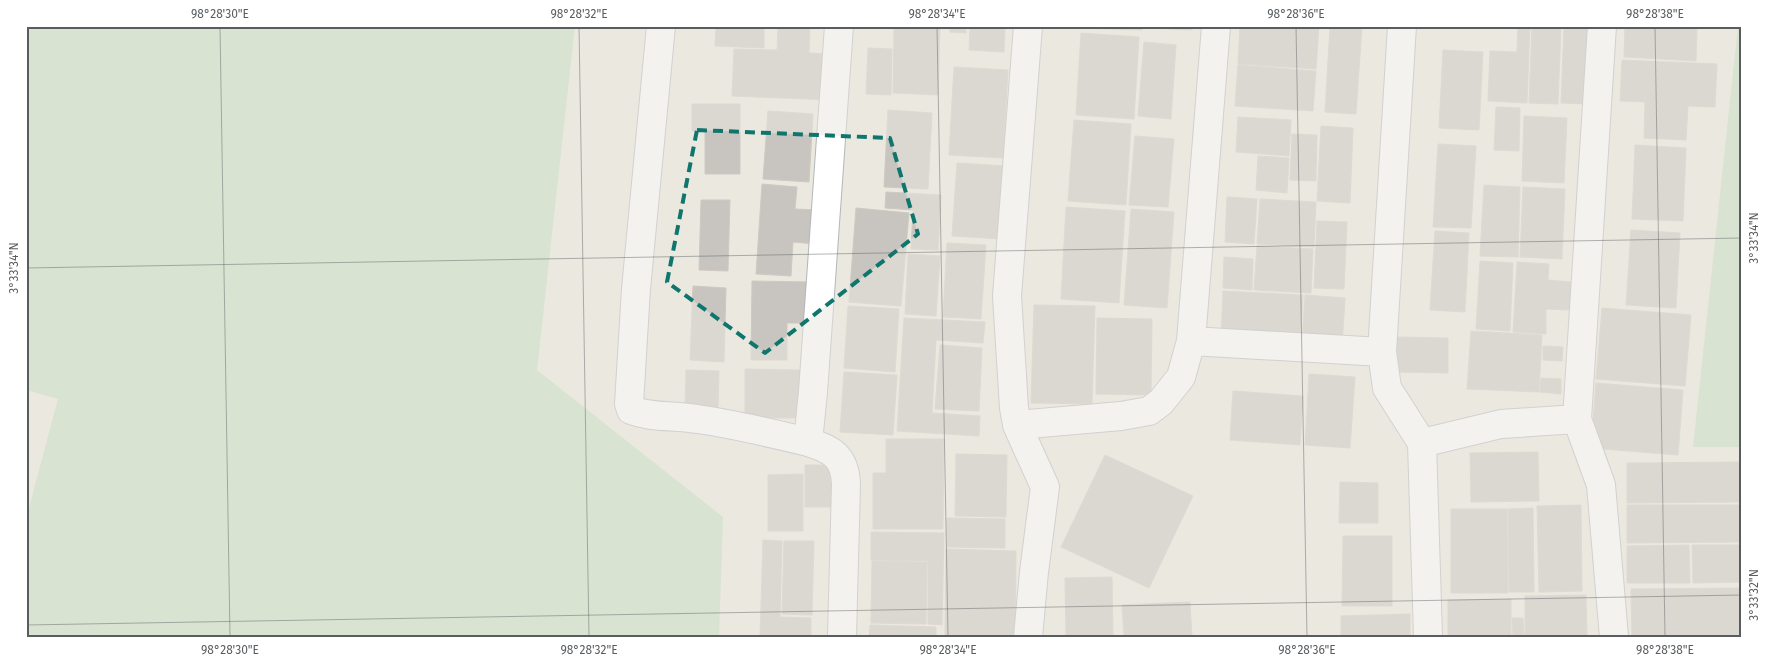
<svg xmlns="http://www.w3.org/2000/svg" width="1768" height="663" font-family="'Fira Sans',sans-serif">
	<rect width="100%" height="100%" fill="#ebe8e0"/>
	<path fill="#c1e0bf" d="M26,26H575L537,370L723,517L719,637H26V519L58,399L26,390Z
		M1738,26H1742V447H1693Z"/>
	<path fill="#c8c5c0" stroke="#cfc9c0" d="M716,26H764V48L715,46Z
		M778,26H810L809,53L831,54L830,100L732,96L734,49L777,50Z
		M894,26H940L938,95L893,93Z
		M950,26H966V33L950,32Z
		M970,26H1005L1004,52L969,50Z
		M1081,26H1142V30L1081,28Z
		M1150,26H1193L1192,30L1150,28Z
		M1240,26H1319L1316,69L1238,64Z
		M1330,26H1362L1356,114L1325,112Z
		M1454,26H1495V28Z
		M1518,26H1530L1527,103L1488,101L1490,51L1517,52Z
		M1532,26H1561L1558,104L1529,103Z
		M1564,26H1590L1586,104L1561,103Z
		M1625,26H1697L1696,61L1624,57Z
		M1081,33L1139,37L1134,119L1076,115Z
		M1144,42L1176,45L1171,119L1138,116Z
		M868,48L892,49L891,95L866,94Z
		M1443,50L1483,52L1479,130L1439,128Z
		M1622,60L1717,64L1715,107L1688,106L1686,140L1644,138L1645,102L1620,101Z
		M1238,65L1316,71L1313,111L1235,106Z
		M954,67L1008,70L1003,158L949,155Z
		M692,104H740V174H705V131H692Z
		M1496,107L1520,108L1519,151L1494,150Z
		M888,110L932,113L928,189L884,187Z
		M768,111L813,114L809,182L763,179Z
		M1524,116L1567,118L1564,183L1522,181Z
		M1238,117L1291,120L1289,156L1236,152Z
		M1074,120L1131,124L1126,205L1068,201Z
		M1321,126L1353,128L1350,203L1317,201Z
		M1292,134L1317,135L1316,181L1290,180Z
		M1135,136L1174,139L1168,207L1129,205Z
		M1438,144L1476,146L1471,228L1433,227Z
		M1635,145L1686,148L1683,221L1632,219Z
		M1258,156L1289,158L1287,193L1256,190Z
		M957,163L1007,166L1002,239L952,236Z
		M762,184L797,187L795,209L817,210L815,244L793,242L791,276L756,274Z
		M1484,185L1520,187L1518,257L1480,256Z
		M1523,187L1565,189L1562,259L1520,257Z
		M886,192L941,195L938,250L911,249L913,210L885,208Z
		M1227,197L1257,199L1254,244L1225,242Z
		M1260,199L1316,202L1314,247L1257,244Z
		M701,200H730L728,271L699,270Z
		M1066,207L1125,211L1119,303L1061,299Z
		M856,208L909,213L901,306L849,302Z
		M1131,209L1174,212L1167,308L1124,305Z
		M1317,221L1347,222L1344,289L1314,288Z
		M1631,230L1680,233L1676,308L1626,305Z
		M1435,231L1469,233L1465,312L1430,310Z
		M947,243L986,245L981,319L943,317Z
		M1257,246L1313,249L1311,293L1254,290Z
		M908,254L940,256L936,316L905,314Z
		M1224,257L1253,259L1252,290L1223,288Z
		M1480,261L1513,263L1510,331L1476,329Z
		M1517,262L1549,264L1548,280L1571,282L1570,310L1546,309V334L1513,332Z
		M752,281L813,282V323H787V360H751Z
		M693,286L726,288L724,362L690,360Z
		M1223,291L1303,295L1300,343L1221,339Z
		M1305,295L1345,298L1342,346L1302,343Z
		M1034,305L1095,306L1092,404L1031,403Z
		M848,306L899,309L895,372L844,368Z
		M1602,308L1691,315L1685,386L1596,379Z
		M904,318L985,322L983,343L936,340L932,413L980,416L979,436L897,431Z
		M1097,318L1152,319L1151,395L1096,394Z
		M1471,331L1542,335L1539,392L1467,389Z
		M1397,337L1448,338V373L1396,372Z
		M940,345L982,348L979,411L935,409Z
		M1543,346L1563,347L1562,361L1543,360Z
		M745,369L802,370V418H745Z
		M686,370L719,371L718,411H685Z
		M844,372L897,375L893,435L840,432Z
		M1309,374L1355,377L1350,448L1305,445Z
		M1541,378L1561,379V394L1540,392Z
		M1596,383L1683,390L1678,455L1591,448Z
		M1233,391L1303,396L1300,445L1230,440Z
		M886,439H944L943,529H873V473H886Z
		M1538,452L1539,501L1471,502L1470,453Z
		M956,454L1007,455L1006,517L955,516Z
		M1105,455L1193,496L1149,588L1061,547Z
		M1742,462V502L1627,503V463Z
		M805,465H836V507H805Z
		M803,474V531H768V475Z
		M1340,482L1378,483V523H1339Z
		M1581,505L1582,591L1539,592L1537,506Z
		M1627,505H1742V542L1627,543Z
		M1533,508L1534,592H1509L1508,509Z
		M1451,509H1507L1508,593H1451Z
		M947,518L1005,519V548L947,547Z
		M871,532L944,533L942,625L928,624V561L871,560Z
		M1343,536H1392V606H1342Z
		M763,540L782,541L780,617L811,618V637H760Z
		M784,541H814L812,615L782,614Z
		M1689,545L1690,583H1627V546Z
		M1692,545H1742V582L1693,583Z
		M946,549L1016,551L1015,636L945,635Z
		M872,561L927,562L926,624L871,623Z
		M1112,577L1113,637H1066L1065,578Z
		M1742,588V637H1632L1631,589Z
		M1586,595L1587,637H1525V596Z
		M1511,599V637H1448V600Z
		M1190,602L1192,637H1124L1122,605Z
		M1410,614V637H1341V616Z
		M1512,618H1523L1524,637H1513Z
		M870,625L936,627V637H869Z"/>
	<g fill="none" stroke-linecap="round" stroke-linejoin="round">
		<g stroke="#b3b6ba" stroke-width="30">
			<path id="minor" d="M661,26L636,289L629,404L631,410C652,418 675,415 697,419C734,424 771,433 808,442C832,449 845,457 846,484L842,637
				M1028,26L1007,296L1014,408L1017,425L1045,487L1034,572L1028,637
				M1216,26L1191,341L1382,352
				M1402,26L1382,352L1387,388L1422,443L1428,637
				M1602,26L1577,419L1601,485L1614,637
				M1017,425L1121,416L1149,411L1161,402L1181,377L1191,341
				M808,442L813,392L839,26
				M1422,443L1501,424L1577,419"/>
		</g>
		<use href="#minor" stroke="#fff" stroke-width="28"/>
	</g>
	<path d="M0 0H1768V663H0ZM697,130L890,138L918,234L765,353L667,282Z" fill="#ebe8e0" fill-opacity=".55" fill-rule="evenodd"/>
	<path fill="none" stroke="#0f766e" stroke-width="4" stroke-dasharray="10 6" stroke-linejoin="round" d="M697,130L890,138L918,234L765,353L667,282Z"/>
	<path fill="none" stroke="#595d60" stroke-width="1" stroke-opacity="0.45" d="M220,26L230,637M579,26L589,637M937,26L948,637M1296,26L1307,637M1655,26L1665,637M26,268L1742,238M26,625L1742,595"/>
	<rect width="1768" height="663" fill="none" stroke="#ffffff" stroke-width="55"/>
	<rect x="28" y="28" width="1712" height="608" fill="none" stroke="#595d60" stroke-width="2"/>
	<g font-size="12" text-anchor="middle" fill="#595d60">
		<text x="220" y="18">98°28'30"E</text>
		<text x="579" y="18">98°28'32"E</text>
		<text x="937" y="18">98°28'34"E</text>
		<text x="1296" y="18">98°28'36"E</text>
		<text x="1655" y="18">98°28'38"E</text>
		<text transform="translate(1754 238) rotate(-90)" y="4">3°33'34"N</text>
		<text transform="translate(14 268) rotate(-90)" y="4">3°33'34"N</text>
		<text transform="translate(1754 595) rotate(-90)" y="4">3°33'32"N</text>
		<text x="230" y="654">98°28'30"E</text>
		<text x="589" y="654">98°28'32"E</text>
		<text x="948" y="654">98°28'34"E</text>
		<text x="1307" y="654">98°28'36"E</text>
		<text x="1665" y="654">98°28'38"E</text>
	</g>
</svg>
